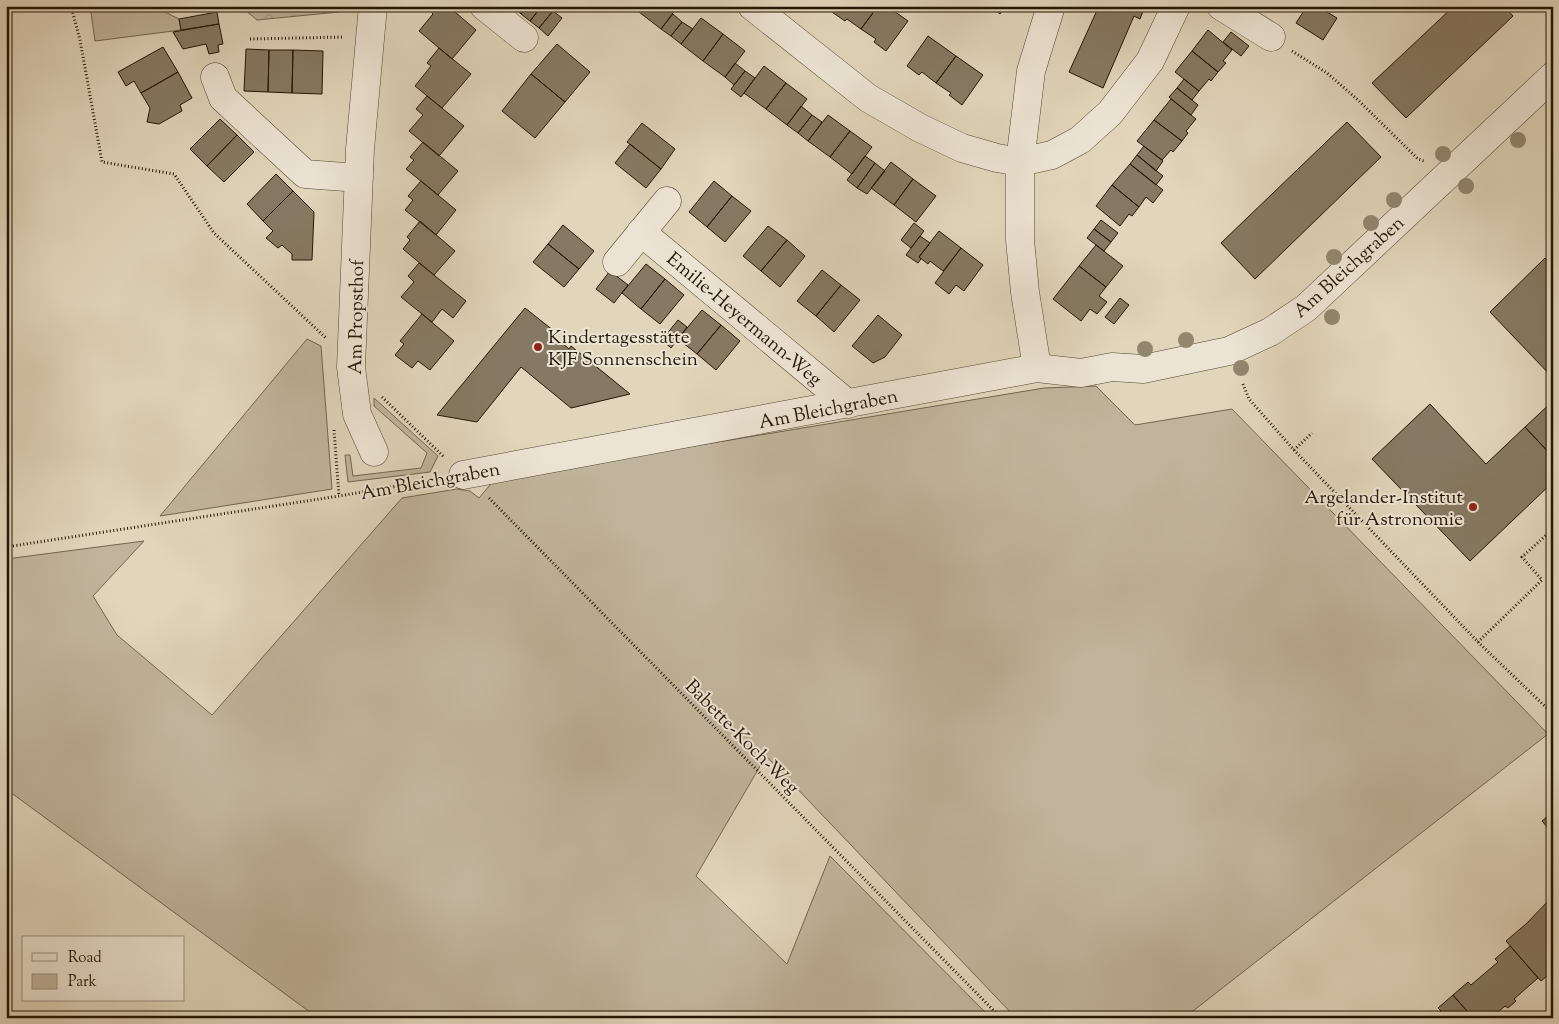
<svg xmlns="http://www.w3.org/2000/svg" width="1559" height="1024" font-family="'Sorts Mill Goudy',serif">
	<defs>
		<pattern id="forest-crowns" width="20" height="18" patternUnits="userSpaceOnUse" patternTransform="scale(1.25)"><rect width="20" height="18" fill="#c1b49c"/><path d="M2 6a3 3 0 1 1 6 0M12 15a3 3 0 1 1 6 0" fill="none" stroke="#a69a85"/></pattern>
	</defs>
	<rect width="100%" height="100%" fill="#e1d5bb"/>
	<filter id="stains"><feTurbulence type="fractalNoise" baseFrequency=".004" numOctaves="4"/><feColorMatrix values="0 0 0 0 .2 0 0 0 0 .09 0 0 0 0 .02 0 0 0 .5 -.17"/></filter>
	<radialGradient id="worn" r=".72"><stop offset=".6" stop-color="#630" stop-opacity="0"/><stop offset="1" stop-color="#630" stop-opacity=".3"/></radialGradient>
	<path fill="#c1b49c" stroke="#726450" d="M90,6H171L157,8L179,19L181,30L95,41Z
		M307,339L321,346L332,489L160,516Z
		M1096,386L1135,425L1232,409L1548,734L1184,1018H1016L766,756L696,876L787,964L830,856L991,1018H318L6,789V559L144,541L93,596L117,635L212,715L402,498L457,489L470,491L479,498L495,479L1044,388Z
		M374,398L438,456L430,472L348,482L345,455H350L353,476L421,468L427,453L374,406Z"/>
	<path fill="url(#forest-crowns)" stroke="#726450" d="M245,6H327L339,12L257,20L245,10Z"/>
	<path fill="#867963" stroke="#231503" d="M431,6H448L476,30L452,59L419,31L433,14L428,9Z
		M512,6H527L521,14Z
		M527,6H542L530,21L521,14Z
		M542,6H547L553,11L539,28L530,21Z
		M644,6H678L661,29L639,12Z
		M836,6H878L861,29L847,19L845,21L832,12Z
		M878,6H887L908,21L886,51L874,42L876,39L861,29Z
		M990,6H1005L1000,14Z
		M1099,6H1145L1140,19L1134,16L1103,88L1069,72Z
		M1307,6H1317L1337,18L1323,40L1296,23Z
		M1454,6H1504L1513,16L1406,118L1372,83Z
		M553,11L562,18L548,36L539,28Z
		M217,12L219,24L181,30L179,19Z
		M673,14L682,22L671,36L661,29Z
		M701,18L723,34L703,61L681,44Z
		M682,22L693,29L681,44L671,36Z
		M219,24L223,44L218,45L219,52L209,54L206,44L183,49L173,32Z
		M1208,30L1232,50L1223,61L1226,63L1218,72L1192,51Z
		M1231,32L1249,46L1241,56L1223,42Z
		M723,34L745,51L725,77L703,61Z
		M928,36L956,56L936,83L922,72L919,75L907,66Z
		M557,44L590,72L565,102L531,74Z
		M163,47L178,72L141,93L134,81L126,86L118,72Z
		M439,48L471,74L442,108L415,86L431,66L427,63Z
		M246,49L269,50L268,92L244,91Z
		M269,50H293L292,93L268,92Z
		M293,50L323,51L322,94L292,93Z
		M1192,51L1218,72L1211,81L1209,79L1199,91L1175,72Z
		M956,56L983,75L962,105L949,95L951,93L936,83Z
		M735,63L745,71L734,85L725,77Z
		M764,66L786,83L766,109L744,93Z
		M745,71L755,78L741,97L731,89Z
		M178,72L192,98L180,105L182,111L159,124L147,122L150,108L141,93Z
		M531,74L565,102L535,138L502,111Z
		M1184,79L1199,91L1192,100L1177,88Z
		M786,83L807,99L787,125L766,109Z
		M1177,88L1198,105L1191,115L1169,97Z
		M427,96L464,126L439,156L409,131L423,115L416,109Z
		M1171,99L1196,119L1186,131L1188,133L1182,141L1154,120Z
		M801,106L812,115L798,133L787,125Z
		M812,115L822,122L808,141L798,133Z
		M828,115L850,131L830,157L808,141Z
		M220,119L237,135L207,166L190,149Z
		M1154,120L1182,141L1173,152L1171,150L1162,160L1137,141Z
		M1347,122L1381,157L1255,279L1221,243Z
		M642,123L675,149L661,169L627,142Z
		M850,131L872,147L852,174L830,157Z
		M237,135L254,152L224,182L207,166Z
		M423,142L458,171L438,195L406,169L414,160L410,157Z
		M630,144L661,169L646,188L615,163Z
		M1144,146L1163,161L1156,171L1137,155Z
		M1137,155L1163,176L1156,185L1130,164Z
		M865,156L875,163L857,188L847,180Z
		M891,162L913,179L894,205L871,188Z
		M875,163L885,171L867,194L857,188Z
		M1130,164L1163,190L1153,203L1146,197L1139,207L1112,185Z
		M276,174L293,191L263,221L247,204Z
		M913,179L936,196L916,222L894,205Z
		M421,181L456,210L436,235L405,210L413,200L408,196Z
		M714,181L732,196L707,227L689,212Z
		M1112,185L1139,207L1132,216L1129,214L1120,226L1096,206Z
		M293,191L314,212L312,260H292V254L282,245L278,248L266,238L273,231L263,221Z
		M732,196L751,211L725,242L707,227Z
		M1101,220L1118,233L1111,242L1094,229Z
		M420,221L455,251L434,275L403,249L410,240L407,237Z
		M914,223L924,231L911,248L901,240Z
		M563,225L594,251L579,269L548,244Z
		M768,226L787,240L761,271L743,256Z
		M1094,229L1111,242L1104,251L1087,238Z
		M939,231L961,248L943,271L930,261L928,264L919,257Z
		M920,236L930,243L919,257L921,259L918,263L906,255Z
		M787,240L805,256L780,287L761,271Z
		M548,244L579,269L564,287L533,262Z
		M1096,245L1123,266L1106,287L1079,266Z
		M961,248L983,265L964,291L956,285L949,294L935,283Z
		M1545,258L1553,266V378L1490,312Z
		M419,263L466,301L453,318L442,309L432,322L401,297L414,282L408,276Z
		M646,264L665,279L641,309L622,293Z
		M1079,266L1106,287L1099,296L1107,302L1097,314L1090,309L1081,321L1053,299Z
		M822,270L841,285L816,316L797,301Z
		M610,271L628,285L614,303L596,289Z
		M665,279L684,295L660,324L641,309Z
		M841,285L860,300L834,332L816,316Z
		M1120,298L1129,305L1114,324L1105,317Z
		M525,308L554,331L552,334L569,349L571,346L630,394L571,408L521,367L477,422L437,415Z
		M702,310L721,325L697,354L678,339Z
		M422,314L454,341L430,370L418,361L412,368L395,355L404,344L400,341Z
		M878,315L902,335L885,357L873,363L852,346Z
		M678,320L687,327L671,348L662,340Z
		M721,325L740,341L716,370L697,354Z
		M1553,401V457L1525,427Z
		M1430,404L1486,464L1525,427L1553,457V482L1470,561L1372,459Z
		M1553,812V834L1542,821Z
		M1553,896V971L1541,981L1506,941L1526,924Z
		M1510,946L1538,978L1514,999L1516,1001L1508,1008L1505,1006L1491,1018H1473L1453,995L1468,982L1471,985L1498,962L1495,959Z
		M1453,995L1473,1018H1433L1441,1011L1438,1008Z"/>
	<g fill="none" stroke-linecap="round" stroke-linejoin="round">
		<g stroke="#524531" stroke-width="29">
			<path id="minor" d="M373,6L360,149L351,367L357,414L374,452
				M484,6L524,38
				M752,6L868,98L920,128L962,148L997,158L1020,162L1052,155L1080,140L1110,113L1150,61L1176,6
				M1221,6L1271,37
				M215,77L223,98L305,174L359,178
				M641,232L848,404
				M617,262L667,201
				M1037,368L1025,292L1020,240V162L1031,71L1051,6
				M463,475L1037,368L1081,373L1112,367L1143,369L1229,351L1270,332L1306,308L1553,76"/>
		</g>
		<path stroke="#231503" stroke-width="3" stroke-dasharray="1 2.5" stroke-linecap="butt" d="M71,6L80,40L102,162L174,174L214,233L326,338
			M250,39L344,37
			M1292,51L1327,73L1358,100L1418,159L1424,161
			M1243,384L1249,399L1294,450L1478,642L1553,714
			M382,397L444,457
			M334,430L339,496
			M1294,450L1312,433
			M489,498L1001,1018
			M6,547L339,496L438,479
			M1478,642L1542,580L1522,557L1553,529"/>
		<use href="#minor" stroke="#ece4d3" stroke-width="28"/>
	</g>
	<g fill="#92866f">
		<circle cx="1518" cy="140" r="8"/>
		<circle cx="1443" cy="154" r="8"/>
		<circle cx="1466" cy="186" r="8"/>
		<circle cx="1394" cy="200" r="8"/>
		<circle cx="1371" cy="223" r="8"/>
		<circle cx="1334" cy="257" r="8"/>
		<circle cx="1332" cy="317" r="8"/>
		<circle cx="1186" cy="340" r="8"/>
		<circle cx="1145" cy="349" r="8"/>
		<circle cx="1241" cy="368" r="8"/>
	</g>
	<g fill="#8f2418" stroke="#ece4d3" stroke-width="2">
		<circle cx="538" cy="347" r="5"/>
		<circle cx="1473" cy="507" r="5"/>
	</g>
	<g text-anchor="middle" stroke-width="4" stroke-linejoin="round" paint-order="stroke">
		<g font-size="19" fill="#231503" stroke="#ece4d3">
			<text transform="translate(1348 266) rotate(-42)" y="7">Am Bleichgraben</text>
			<text transform="translate(355 317) rotate(-89)" y="7">Am Propsthof</text>
			<text transform="translate(745 318) rotate(40)" y="7">Emilie-Heyermann-Weg</text>
			<text transform="translate(828 408) rotate(-11)" y="7">Am Bleichgraben</text>
			<text transform="translate(430 480) rotate(-10)" y="7">Am Bleichgraben</text>
			<text transform="translate(743 736) rotate(45)" y="7">Babette-Koch-Weg</text>
		</g>
		<g font-size="19" fill="#231503" stroke="#ece4d3" text-anchor="start">
			<text x="548" y="343">Kindertagesstätte<tspan x="548" dy="22">KJF Sonnenschein</tspan></text>
			<text x="1463" y="503" text-anchor="end">Argelander-Institut<tspan x="1463" dy="22">für Astronomie</tspan></text>
		</g>
	</g>
	<rect width="1559" height="1024" fill="none" stroke="#e1d5bb" stroke-width="25"/>
	<rect x="8" y="8" width="1544" height="1009" fill="none" stroke="#231503" stroke-width="2.5"/>
	<rect x="12" y="12" width="1534" height="999" fill="none" stroke="#231503"/>
	<rect x="22" y="936" width="162" height="65" fill="#ece4d3" stroke="#9c9180"/>
	<rect x="32" y="953" width="25" height="8" fill="#ece4d3" stroke="#9c9180"/>
	<text x="68" y="962" font-size="15" fill="#231503">Road</text>
	<rect x="32" y="974" width="25" height="15" fill="#c1b49c" stroke="#9c9180"/>
	<text x="68" y="986" font-size="15" fill="#231503">Park</text>
	<rect width="100%" height="100%" filter="url(#stains)"/>
	<rect width="100%" height="100%" fill="url(#worn)"/>
</svg>
